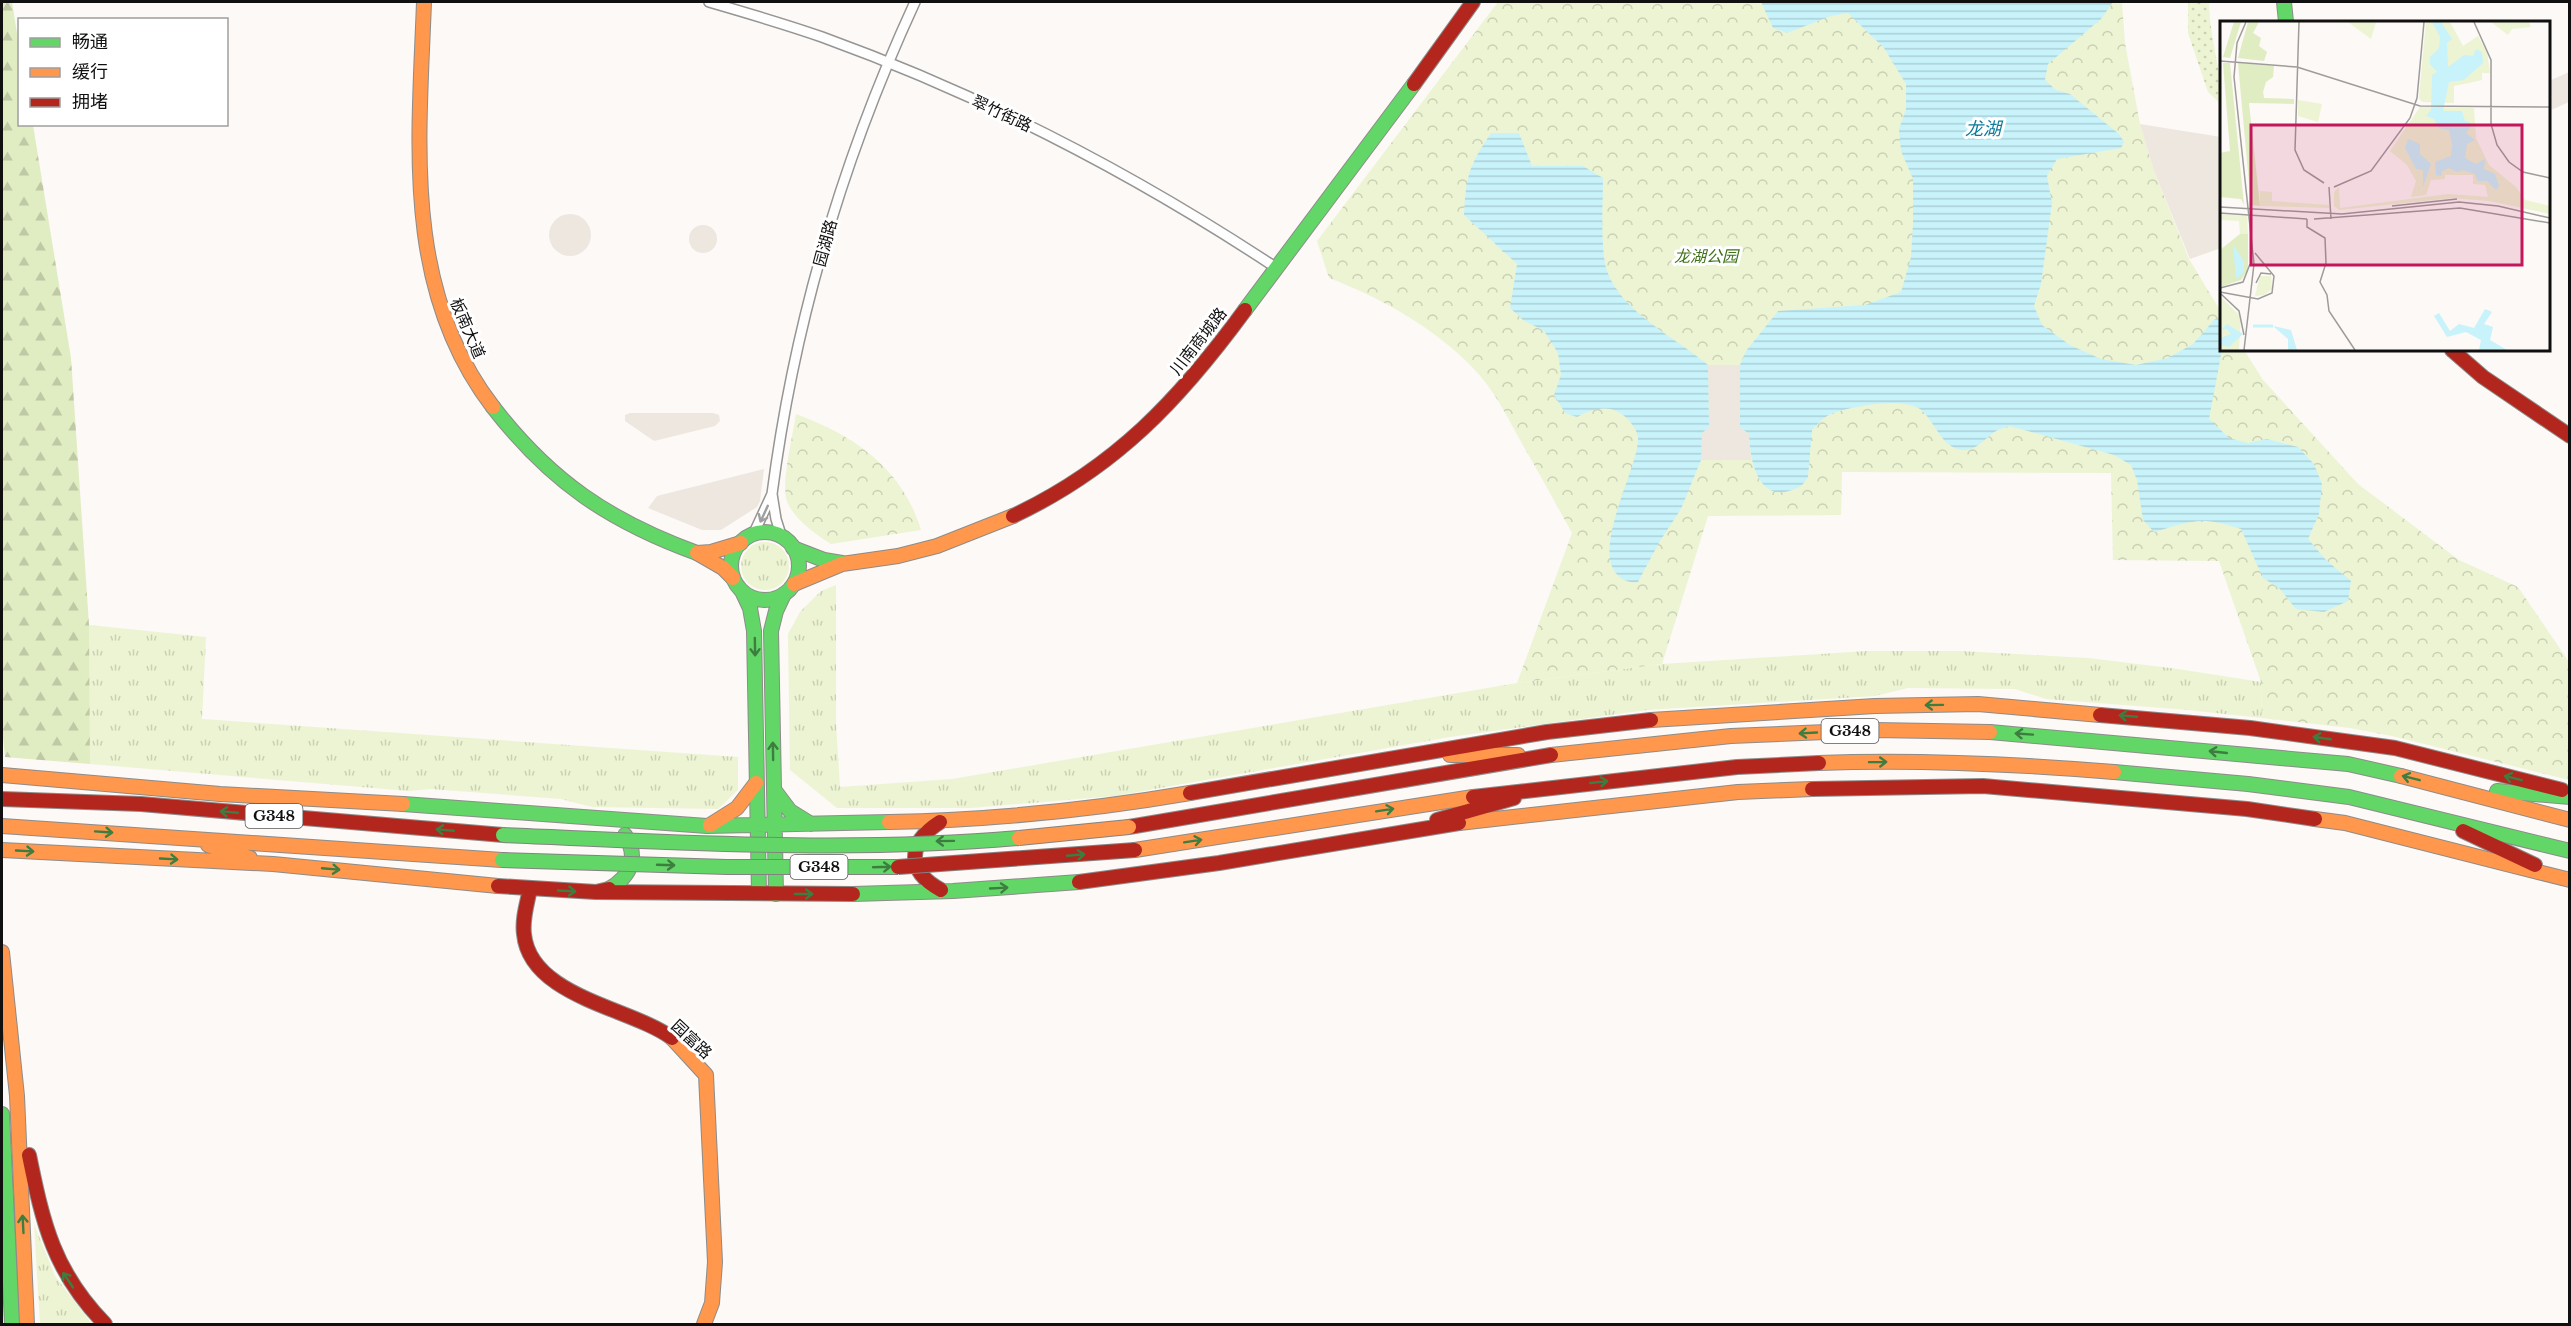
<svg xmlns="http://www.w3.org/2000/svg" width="2571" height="1326" font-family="'Libre Baskerville','Noto Sans SC',serif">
	<defs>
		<pattern id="grass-tufts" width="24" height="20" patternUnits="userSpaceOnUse" patternTransform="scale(1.5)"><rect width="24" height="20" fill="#edf4d3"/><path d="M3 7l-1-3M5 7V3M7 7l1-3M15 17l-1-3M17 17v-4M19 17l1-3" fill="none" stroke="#cad0b4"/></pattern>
		<pattern id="forest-firs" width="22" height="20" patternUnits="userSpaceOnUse" patternTransform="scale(1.5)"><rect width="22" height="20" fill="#e0ecc1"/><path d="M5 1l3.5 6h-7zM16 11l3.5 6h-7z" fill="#bfc9a5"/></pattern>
		<pattern id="park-crowns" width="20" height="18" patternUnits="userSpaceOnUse" patternTransform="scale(1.5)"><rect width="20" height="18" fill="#edf4d3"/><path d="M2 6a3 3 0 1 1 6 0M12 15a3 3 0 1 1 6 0" fill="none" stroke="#cad0b4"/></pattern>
		<pattern id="garden-dots" width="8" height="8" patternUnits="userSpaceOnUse" patternTransform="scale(1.5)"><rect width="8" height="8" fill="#edf4d3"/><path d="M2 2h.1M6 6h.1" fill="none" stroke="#cad0b4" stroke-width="1.8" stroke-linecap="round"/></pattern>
		<pattern id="water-rules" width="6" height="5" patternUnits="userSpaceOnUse" patternTransform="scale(1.5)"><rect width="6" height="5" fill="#c8f3fb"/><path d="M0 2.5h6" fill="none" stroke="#abcfd6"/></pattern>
	</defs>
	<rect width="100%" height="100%" fill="#fcf9f6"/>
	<path fill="url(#grass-tufts)" d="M741 566a24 24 0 1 1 48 0a24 24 0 1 1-48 0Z
		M836,585V723L840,787L952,779L1517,683L1662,664L1867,651H1960L2088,658L2178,669L2261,682L2262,718L2188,710L2046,699L2015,689L1908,688L1875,696L1647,710L1450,737L1115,796L971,808H837L790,770L788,634L800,612L821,591Z
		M89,625L206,637L202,719L738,757V790L718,809L592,807L561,799L431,789L409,791L90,764Z
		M34,1224L55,1276L92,1324H40Z"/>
	<path fill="url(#forest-firs)" d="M2,2H12L19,46L20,124L33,125L71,358L89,625L90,764L5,757L2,726Z"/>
	<path fill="url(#park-crowns)" d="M1498,2H2122L2125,43L2140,124L2154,171L2189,259L2221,312L2222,350H2244L2263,380L2358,484L2459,560L2518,587L2569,662V780L2392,736L2350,728L2262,718L2261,682L2219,561L2113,560L2111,473L1842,472L1841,515L1708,516L1662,664L1517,683L1572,533C1555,502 1538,471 1520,440C1509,420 1497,396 1482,378C1443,332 1384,299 1329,278L1317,241Z
		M796,414C855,436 902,468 921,530L831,544C815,534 791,517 786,498C782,479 793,435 796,414Z"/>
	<path fill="url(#garden-dots)" d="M2188,2H2209C2209,36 2222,70 2221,104L2208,92L2188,33Z"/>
	<path fill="#ede7e0" d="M2569,72V102L2549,111V99L2552,97L2549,92V81Z
		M2140,124L2221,137V248L2190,259L2154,171Z
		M549 235a21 21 0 1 1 42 0a21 21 0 1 1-42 0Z
		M689 239a14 14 0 1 1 28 0a14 14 0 1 1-28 0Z
		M1708,365H1740V427L1749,434L1751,460H1701L1702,433L1709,427Z
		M630,413H713L719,415L720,421L715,426L654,441L625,421V415Z
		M764,469L760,501L757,507L721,530H702L648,508L657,496Z"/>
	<path fill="url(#water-rules)" d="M1761,2H2113L2101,19L2048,64L2045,80L2056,90L2070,94L2119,134L2124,142L2121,148L2057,159L2047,176L2052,203L2041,284L2034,306L2042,325L2070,345L2101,359L2136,365L2168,358L2193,344L2215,319L2221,318L2222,350L2209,419L2229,438L2248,443L2267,439L2298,447L2314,464L2322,484L2319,514L2308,539L2326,560L2351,581L2348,601L2324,612L2296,609L2279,588L2263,578L2241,529C2201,516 2194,520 2154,532L2143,520L2137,480L2131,465L2114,455L2010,426C2004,428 1998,429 1993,433C1985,439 1977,449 1966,450C1941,451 1936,421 1920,409C1902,397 1848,406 1829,415C1823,418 1817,425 1812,430L1808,477C1803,486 1799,488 1789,491C1756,500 1750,457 1749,434L1740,427V365L1746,351L1778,311L1865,305L1901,292L1911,257L1913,223V179L1901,151L1899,129L1906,109V84L1884,48L1848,13L1831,16L1787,33L1773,28Z
		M1491,133H1519L1532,166H1583L1603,178C1603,201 1600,251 1607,271C1621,312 1678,339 1708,365L1709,427L1702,433L1701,460L1681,509L1660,541L1638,582C1631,583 1627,582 1621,578C1587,555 1639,468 1638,438C1637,428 1628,418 1620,413C1606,404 1590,410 1577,417L1565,413L1554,395L1561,375L1558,353L1544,331L1523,320L1510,308L1517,264L1464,215C1466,175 1469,166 1491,133Z"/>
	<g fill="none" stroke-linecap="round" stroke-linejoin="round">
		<g stroke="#969594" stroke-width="12">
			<path id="street" d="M709,2C747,13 785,24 822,37C985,96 1131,172 1275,267
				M772,494C794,324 843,158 915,2
				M753,535L772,494L776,519L782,538"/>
		</g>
		<g stroke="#8d8c8a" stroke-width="16">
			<path id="fast" d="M2284,2L2286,22
				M1245,310L1414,84
				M493,407C550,481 609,521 697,553
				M731 566a34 34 0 1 1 68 0a34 34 0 1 1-68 0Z
				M793,548L824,560L842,563
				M742,591L750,608L754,631L759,893
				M1990,732L2348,764L2401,776
				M2114,772L2248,784L2349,797L2570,851
				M775,791L790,811L811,824
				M2497,791L2570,797
				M403,804L707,826L889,822
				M609,889C631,876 639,857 625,835
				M776,894L771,631L776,611L784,594
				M853,894L953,891L1079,882
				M2,1114L12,1324"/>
		</g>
		<g stroke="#8d8c8a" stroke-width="16">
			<path id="slow" d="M424,2C419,141 402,289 493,407
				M733,578L723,568L697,553L711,552L741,543
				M794,584L842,564L898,556L937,546L1013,516
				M1651,720L1875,706L1978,704L2100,715
				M1450,755H1518
				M1551,755L1731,736L1875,730L1990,732
				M1819,763C1918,759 2016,764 2114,772
				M2,775L220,794L403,804
				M2401,776L2570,820
				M2315,819L2345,823L2570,880
				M889,822C990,820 1091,810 1190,793
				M1459,823L1738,792L1812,789
				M710,825L737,808L756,783
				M2,826L502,860
				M208,845L250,858
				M2,850L273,864L498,886
				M1135,850L1473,797
				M2,952L17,1096L27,1324
				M672,1038L706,1075L715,1262L712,1303L704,1324"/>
		</g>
		<g stroke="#8d8c8a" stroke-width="16">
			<path id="jam" d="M1414,84L1473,2
				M2452,350L2483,377L2570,436
				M1013,516C1115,468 1179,400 1245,310
				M2100,715L2250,728L2395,748L2562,790
				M1812,789L1983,786L2247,809L2315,819
				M1190,793L1547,732L1651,720
				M1473,797L1737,767L1819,763
				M2,799L141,804L503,835
				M1437,820L1514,798
				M940,822C907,843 906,871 941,890
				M1129,827L1551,755
				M2463,831L2535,865
				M1079,882L1219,863L1459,823
				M498,886L596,892L853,894
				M530,889C527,904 522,919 524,934C530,997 632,1008 672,1038
				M596,892L609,889
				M29,1155C43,1224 54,1272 105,1324"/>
		</g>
		<use href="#street" stroke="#fffefe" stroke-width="9"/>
		<use href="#fast" stroke="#63d668" stroke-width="14"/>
		<use href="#slow" stroke="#ff974d" stroke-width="14"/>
		<use href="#jam" stroke="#b3261e" stroke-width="14"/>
		<g stroke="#848281" stroke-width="16" stroke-linecap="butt">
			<path id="fast-bridge" d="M503,835C674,842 847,853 1019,838
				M502,860L727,867H898"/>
		</g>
		<g stroke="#848281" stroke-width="16" stroke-linecap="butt">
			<path id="slow-bridge" d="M1019,838L1129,827"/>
		</g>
		<g stroke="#848281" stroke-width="16" stroke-linecap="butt">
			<path id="jam-bridge" d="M898,867L1135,850"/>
		</g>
		<use href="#fast-bridge" stroke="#63d668" stroke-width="14"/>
		<use href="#slow-bridge" stroke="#ff974d" stroke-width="14"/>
		<use href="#jam-bridge" stroke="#b3261e" stroke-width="14"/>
	</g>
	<defs><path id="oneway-shaft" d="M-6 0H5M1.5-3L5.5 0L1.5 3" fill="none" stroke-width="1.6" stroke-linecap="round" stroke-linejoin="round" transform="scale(1.5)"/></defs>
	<use stroke="#9f9f9f" href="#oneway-shaft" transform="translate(764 514) rotate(115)"/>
	<g stroke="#3e7d40">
		<use href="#oneway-shaft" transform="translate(755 647) rotate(89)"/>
		<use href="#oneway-shaft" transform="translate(1934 705) rotate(179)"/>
		<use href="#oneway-shaft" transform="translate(2128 716) rotate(-175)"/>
		<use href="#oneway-shaft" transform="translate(1808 733) rotate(177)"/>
		<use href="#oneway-shaft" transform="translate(2024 734) rotate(-176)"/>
		<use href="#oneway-shaft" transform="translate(2322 738) rotate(-172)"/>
		<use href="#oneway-shaft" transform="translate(773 751) rotate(-91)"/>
		<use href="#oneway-shaft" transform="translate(2218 752) rotate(-174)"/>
		<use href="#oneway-shaft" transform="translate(1878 762) rotate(-1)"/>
		<use href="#oneway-shaft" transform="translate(2411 778) rotate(-166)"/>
		<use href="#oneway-shaft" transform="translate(2513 778) rotate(-166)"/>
		<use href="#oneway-shaft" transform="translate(1599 782) rotate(-6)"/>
		<use href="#oneway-shaft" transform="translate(1385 810) rotate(-9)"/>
		<use href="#oneway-shaft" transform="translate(229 812) rotate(-175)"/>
		<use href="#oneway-shaft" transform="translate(445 830) rotate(-175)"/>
		<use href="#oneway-shaft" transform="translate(104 832) rotate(4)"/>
		<use href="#oneway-shaft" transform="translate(945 841) rotate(179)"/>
		<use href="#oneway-shaft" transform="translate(1193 841) rotate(-9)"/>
		<use href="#oneway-shaft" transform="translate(25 851) rotate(3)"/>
		<use href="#oneway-shaft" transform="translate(1076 855) rotate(-5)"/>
		<use href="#oneway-shaft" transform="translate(169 859) rotate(3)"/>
		<use href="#oneway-shaft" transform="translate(666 865) rotate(2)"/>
		<use href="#oneway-shaft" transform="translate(882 867) rotate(-2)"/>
		<use href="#oneway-shaft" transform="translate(331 869) rotate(5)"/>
		<use href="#oneway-shaft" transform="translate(999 888) rotate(-3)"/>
		<use href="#oneway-shaft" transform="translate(567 891) rotate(3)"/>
		<use href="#oneway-shaft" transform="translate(804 894)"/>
		<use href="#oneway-shaft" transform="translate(23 1224) rotate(-93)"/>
		<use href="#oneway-shaft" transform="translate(68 1280) rotate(-124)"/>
	</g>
	<g text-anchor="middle" stroke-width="6" stroke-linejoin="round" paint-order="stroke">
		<g fill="#fff" stroke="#585858" stroke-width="1.5">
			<rect x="1821.5" y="719" width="57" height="24" rx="4.5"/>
			<rect x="245.5" y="804" width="57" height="24" rx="4.5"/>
			<rect x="790.5" y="855" width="57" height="24" rx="4.5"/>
		</g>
		<g font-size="15" font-weight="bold" fill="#101010">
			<text x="1850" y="736">G348</text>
			<text x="274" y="821">G348</text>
			<text x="819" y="872">G348</text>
		</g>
		<g font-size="16" fill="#101010" stroke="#fff">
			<text transform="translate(1002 113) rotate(25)" y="6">翠竹街路</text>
			<text transform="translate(825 243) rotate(-75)" y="6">园湖路</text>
			<text transform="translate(468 328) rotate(67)" y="6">板南大道</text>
			<text transform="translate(1198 341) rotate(-52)" y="6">川南商城路</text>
			<text transform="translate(692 1039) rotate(43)" y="6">园富路</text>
		</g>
		<g font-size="16" font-style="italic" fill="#3e7118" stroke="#fff">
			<text x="1706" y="262">龙湖公园</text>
		</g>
		<g font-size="18" font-style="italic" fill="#0a7b9a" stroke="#fff">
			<text x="1983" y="135">龙湖</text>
		</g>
	</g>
	<g transform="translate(2220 21)">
		<rect width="330" height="330" fill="#fcf9f6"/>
		<path d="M119,166L120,187L228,173L269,176V180L232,177L119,189L114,185V171ZM40,170L52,171V180L109,184V187L40,185ZM0,193L27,195L28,213H20L19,200L0,199ZM40,255H51L52,268L44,274L35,275Z" fill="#edf4d3"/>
		<path d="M14,1H21L10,37L3,36ZM28,1H39L33,12L41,17L39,25L47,31L44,40L18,37ZM3,42H10L24,184L21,178L0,176V132L10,130ZM18,42L54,45L53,56L46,61L43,71L44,77L74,78V83L29,82L40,185L31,184ZM20,213H28V249L21,259L0,266V229Z" fill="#e0ecc1"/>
		<path d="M128,1H156L151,18ZM206,1H230L243,25L258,15L267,31L270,52H262V59L234,65V82L202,81L199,77ZM271,1H309L311,6L292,8L288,14ZM78,79L102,83L98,101L78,95ZM200,86L254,87L256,117L269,144L296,166L305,179L330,185V193L269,180L265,164L253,163V154H225V158L211,159L206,174L191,176L196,160L187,144L170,130ZM0,275L21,296L19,329H0Z" fill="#edf4d3"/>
		<path d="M212,1H221L232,18L227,22L228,46L244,34L253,35L256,28L262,31L263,42L244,59L229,61L223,90H242L245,100L253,103L246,112L255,119L247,123L245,137L256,143L265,138L264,148L275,153L279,165L276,169L267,160H258L255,153L243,149L237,151L229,147L222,150L221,155L216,154L215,141L231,135L232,123L229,109L218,107L214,98L206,95L211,89L212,54L217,51L210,43V36L219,27L220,16ZM188,118L200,123V133L211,143L203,166V149L196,148L185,127ZM13,223L24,241V251L16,258ZM265,288L272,291L264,303L273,306L270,319L287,329H259L261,319L246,311L227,316L214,295L219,292L230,310L239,303L254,307ZM7,303L23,313L9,326L0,324V317L11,313L7,308L1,309ZM53,305L71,309L77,329H68V318Z" fill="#c8f3fb"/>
		<path fill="none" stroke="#c8f3fb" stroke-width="3" d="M33,305H53"/>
		<path fill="none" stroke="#9e9c9a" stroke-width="1.5" d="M79,1L75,129L84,149L104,162M254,1L271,39V103L277,124L289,141L303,151L330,157M0,40L77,46L200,85L330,86M109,166L111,198M114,166L151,150L190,97L197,77L204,1M172,185L237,178M0,186L122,193L239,181L278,185L330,197M0,192L87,198M87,198V206L105,217L106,242L100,261L107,274L109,290L135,329M94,198L240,187L330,202M36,262L41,252L51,253M0,267L23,261L30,243M0,271L38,278L52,272L54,255L35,232M1,273L19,290L24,314M24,329L34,243L14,56L17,22L26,1"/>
		<path fill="#c2185b" fill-opacity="0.15" stroke="#c2185b" stroke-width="3" d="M31,104H302V244H31Z"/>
		<rect width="330" height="330" fill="none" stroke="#101010" stroke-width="3"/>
	</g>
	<rect width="2571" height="1326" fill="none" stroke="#101010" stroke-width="6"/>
	<rect x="18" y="18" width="210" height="108" fill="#ffffff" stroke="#9f9f9f" stroke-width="1.5"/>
	<rect x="30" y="38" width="30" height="9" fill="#63d668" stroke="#9f9f9f" stroke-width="1.5"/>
	<text x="72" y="48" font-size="18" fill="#101010">畅通</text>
	<rect x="30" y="68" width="30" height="9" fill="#ff974d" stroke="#9f9f9f" stroke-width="1.5"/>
	<text x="72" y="78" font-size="18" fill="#101010">缓行</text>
	<rect x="30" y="98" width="30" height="9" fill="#b3261e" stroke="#9f9f9f" stroke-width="1.5"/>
	<text x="72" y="108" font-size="18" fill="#101010">拥堵</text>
</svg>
